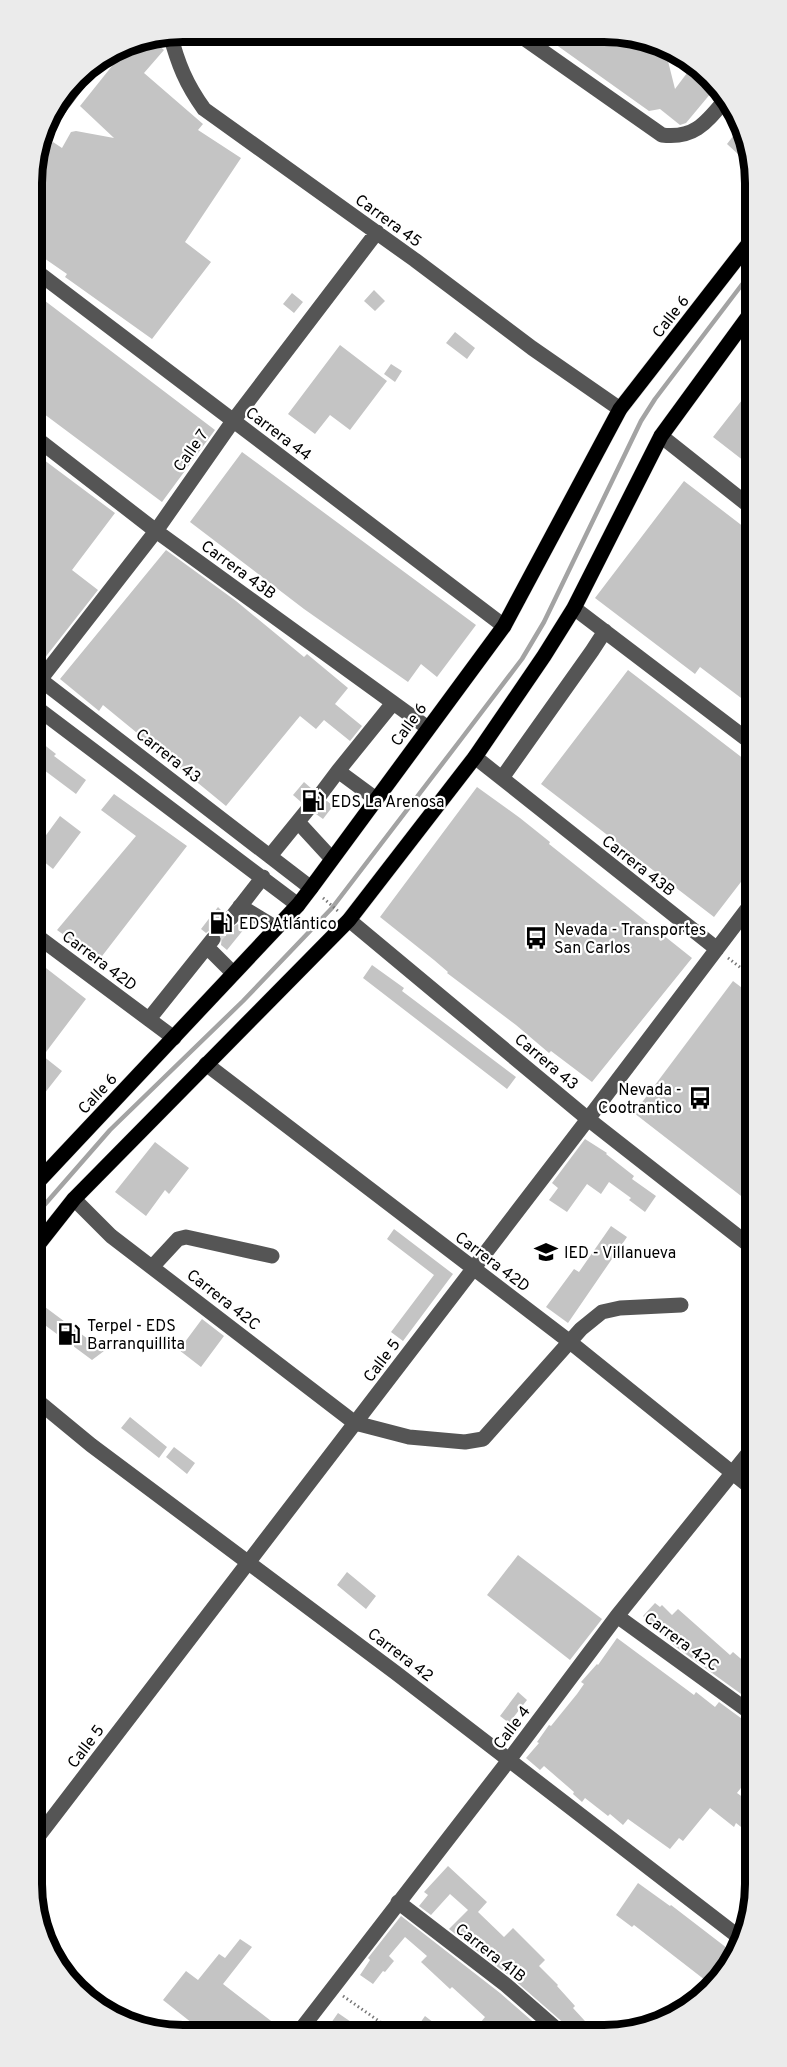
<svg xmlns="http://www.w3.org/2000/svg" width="787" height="2067" font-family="Overpass,sans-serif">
	<rect width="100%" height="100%" fill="#fff"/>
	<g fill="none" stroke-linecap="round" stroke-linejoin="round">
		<path stroke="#a3a3a3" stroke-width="4.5" d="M33,1218L110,1130L243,1001L332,908L462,738L522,659L544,622L641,421L655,399L753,270"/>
	</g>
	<path fill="#c4c4c4" d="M541,34H634L667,57L675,89L687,73L711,93L686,123L680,125L660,109L649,111Z
		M150,38L164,50L144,73L203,124L198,130L241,158L185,242L211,262L152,339L65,277L67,274L41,256L43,253L32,245V170L53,142L62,148L71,132L76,131L114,138L80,106L132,41Z
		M737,131L744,137L748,144L739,155L727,144Z
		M374,290L385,301L375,311L364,301Z
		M32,291L215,430L162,502L32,405Z
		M292,293L303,302L294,313L283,304Z
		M455,332L475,348L467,359L446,343Z
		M340,345L387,381L350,430L330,415L315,434L288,414Z
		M391,364L402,371L395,382L384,374Z
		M753,386V468L713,437Z
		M32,451L115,513L72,570L98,590L40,664L33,659Z
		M242,452L476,625L437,677L421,664L408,682L304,609L190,522Z
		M684,481L753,534V707L700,667L695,674L595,598Z
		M166,550L236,601L304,657L307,654L348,688L335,704L362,726L350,741L324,720L316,729L300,716L226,806L103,705L99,711L60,679Z
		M628,670L753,766L754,865L714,917L541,784Z
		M33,736L56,754L54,756L86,780L76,794L44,770L33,785Z
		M304,782L312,789L311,799H306L301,802L293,795Z
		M477,787L520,818L550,842L549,844L692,958L592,1082L551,1051L549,1053L516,1025L447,973L448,972L434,960L380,917Z
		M114,794L187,846L99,960L57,930L136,836L101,810Z
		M327,801L333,806L323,819L316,814L318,804Z
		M60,816L81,832L53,869L33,853Z
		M218,907L223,912L221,917L225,925L230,928L238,924L244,929L227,950L221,945L222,936L219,931L210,930L206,933L201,929Z
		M33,958L86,999L43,1056L62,1071L33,1108Z
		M372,965L404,988L402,991L516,1077L507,1089L363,978Z
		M733,981L754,997V1206L634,1113Z
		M585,1139L607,1153L606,1154L634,1176L632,1179L656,1196L645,1212L629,1200L631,1198L609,1182L601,1194L587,1184L567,1212L549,1200L558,1188L552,1183Z
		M155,1142L189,1168L169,1194L165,1190L146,1216L115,1192Z
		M611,1226L627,1237L568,1323L546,1307L574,1269L579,1272Z
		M394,1229L453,1274L403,1341L391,1332L434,1275L387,1239Z
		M41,1304L104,1351L92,1360L34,1317Z
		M202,1319L224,1336L201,1367L179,1350Z
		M130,1417L167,1447L159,1458L121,1428Z
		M174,1447L195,1463L187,1474L166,1457Z
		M518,1555L602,1619L570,1660L487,1595Z
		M347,1572L376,1596L366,1609L337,1585Z
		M655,1603L660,1607L662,1605L672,1615L678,1609L730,1655L733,1652L747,1664L755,1655V1704L676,1647L643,1616Z
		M617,1638L694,1695L696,1692L715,1707L719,1702L749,1724L755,1726V1770L737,1793L755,1806V1838L736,1823L734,1827L710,1808L683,1841L679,1838L670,1849L628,1819L623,1825L610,1814L608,1816L585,1798L582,1802L573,1794L574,1792L544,1766L540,1770L526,1758L539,1743L537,1742L549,1725L551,1726L577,1694L584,1684L581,1682L597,1664L598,1665Z
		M518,1692L527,1700L509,1723L500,1716Z
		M448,1866L487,1902L478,1912L504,1937L513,1928L545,1960L539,1966L558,1985L557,1986L575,2006L573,2008L596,2033H570L567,2026L512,1978L449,1929L468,1910L450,1894L431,1915L419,1906L428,1895L424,1892Z
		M638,1883L670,1906L671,1905L736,1955L718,1984L714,1987L634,1925L632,1927L616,1915Z
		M401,1916L500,1993L546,2033H472L485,2017L452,1987L450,1989L421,1962L427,1956L405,1937L389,1956L394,1961L385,1972L383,1971L373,1984L360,1975L370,1960L368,1958Z
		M240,1939L252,1947L223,1984L275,2024L268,2033H198L189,2026L192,2023L163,2000L186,1971L198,1980L219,1954L225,1958Z
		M338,2013L354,2024L348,2033H324Z
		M425,2016L447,2033H413Z"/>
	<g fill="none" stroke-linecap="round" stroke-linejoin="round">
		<path stroke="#d9d9d9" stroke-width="15" stroke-dasharray="15 8" stroke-linecap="butt" d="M213,939L231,918"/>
		<g stroke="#dbdbdb" stroke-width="16">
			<path id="major" d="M33,1187L298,905L311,888L504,626L620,409L753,238
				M33,1251L74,1199L349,920L475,757L544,656L574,608L661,436L753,310"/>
		</g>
		<path stroke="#777" stroke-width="3" stroke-dasharray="1.5 3" stroke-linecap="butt" d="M323,898L338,911
			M728,958L754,978
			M343,1996L396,2033"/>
		<path stroke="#555" stroke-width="15" d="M170,34C178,64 186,84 204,109L415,260L532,348L620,409
			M518,34L662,135C694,139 706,123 725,100
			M43,130L94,62
			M32,268L504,626
			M32,435L156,531L428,728
			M661,436L753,509
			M574,608L753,744
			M33,674L311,888
			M33,689L156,531L233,421L377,232
			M33,705L298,905
			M475,757L717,949
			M338,771L393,703
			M502,778L592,651L605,631
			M320,795L338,771L376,799
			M298,822L332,859
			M270,856L309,808
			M240,906L276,928
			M231,918L263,877
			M349,920L588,1119L754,1249
			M33,933L174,1038
			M207,947L233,973
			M149,1019L213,939
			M206,1064L570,1342L755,1491
			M74,1199L111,1236L355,1423L409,1437L465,1442L483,1439L581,1329L602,1312L620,1308L681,1305
			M153,1266L178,1239L186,1237L272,1256
			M34,1398L91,1445L396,1673L744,1941
			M617,1616L755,1716
			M34,1842L588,1119L754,900
			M398,1902L506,1985L561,2033
			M298,2033L509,1760L617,1616L755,1445"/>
		<use href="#major" stroke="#000" stroke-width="15"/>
	</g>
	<defs>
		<g id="fuel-bare" transform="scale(1.8)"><path d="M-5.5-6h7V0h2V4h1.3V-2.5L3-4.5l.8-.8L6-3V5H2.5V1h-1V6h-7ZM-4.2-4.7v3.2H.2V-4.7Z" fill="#000" stroke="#fff" stroke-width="2.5" paint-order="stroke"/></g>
		<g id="bus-bare" transform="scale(1.8)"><path d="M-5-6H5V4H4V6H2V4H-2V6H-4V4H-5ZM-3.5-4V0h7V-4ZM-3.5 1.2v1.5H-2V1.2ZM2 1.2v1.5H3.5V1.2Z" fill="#000" stroke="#fff" stroke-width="2.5" paint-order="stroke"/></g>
		<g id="school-bare" transform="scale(1.8)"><path d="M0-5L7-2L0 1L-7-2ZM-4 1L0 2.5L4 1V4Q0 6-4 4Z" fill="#000" stroke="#fff" stroke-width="2.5" paint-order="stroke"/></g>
	</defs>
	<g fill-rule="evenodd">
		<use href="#fuel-bare" x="313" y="801"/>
		<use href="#fuel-bare" x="221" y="923"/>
		<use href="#bus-bare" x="536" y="938"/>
		<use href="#bus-bare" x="700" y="1098"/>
		<use href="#school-bare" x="546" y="1252"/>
		<use href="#fuel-bare" x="69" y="1334"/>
	</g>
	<g text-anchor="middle" stroke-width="4.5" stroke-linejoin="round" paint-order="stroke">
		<g font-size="16" fill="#000" stroke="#fff">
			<text transform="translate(389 220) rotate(36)" y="6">Carrera 45</text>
			<text transform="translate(670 316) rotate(-52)" y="6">Calle 6</text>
			<text transform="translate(279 433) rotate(37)" y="6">Carrera 44</text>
			<text transform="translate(190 450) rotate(-55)" y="6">Calle 7</text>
			<text transform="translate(239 569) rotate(36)" y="6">Carrera 43B</text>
			<text transform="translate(408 724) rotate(-54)" y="6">Calle 6</text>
			<text transform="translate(169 755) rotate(38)" y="6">Carrera 43</text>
			<text transform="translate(639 865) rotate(38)" y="6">Carrera 43B</text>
			<text transform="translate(100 960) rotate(37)" y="6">Carrera 42D</text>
			<text transform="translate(547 1061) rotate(40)" y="6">Carrera 43</text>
			<text transform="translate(97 1093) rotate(-47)" y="6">Calle 6</text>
			<text transform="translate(493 1261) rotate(37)" y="6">Carrera 42D</text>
			<text transform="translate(224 1299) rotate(38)" y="6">Carrera 42C</text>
			<text transform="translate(381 1360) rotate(-53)" y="6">Calle 5</text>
			<text transform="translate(682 1641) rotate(36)" y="6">Carrera 42C</text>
			<text transform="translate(401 1654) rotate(37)" y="6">Carrera 42</text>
			<text transform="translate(511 1727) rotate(-53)" y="6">Calle 4</text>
			<text transform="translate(85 1746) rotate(-53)" y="6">Calle 5</text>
			<text transform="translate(491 1952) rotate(38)" y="6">Carrera 41B</text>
		</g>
		<g font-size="16" fill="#000" stroke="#fff" text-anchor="start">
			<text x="331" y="807">EDS La Arenosa</text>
			<text x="239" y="929">EDS Atlántico</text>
			<text x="554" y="935">Nevada - Transportes<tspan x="554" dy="18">San Carlos</tspan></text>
			<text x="682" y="1095" text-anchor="end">Nevada -<tspan x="682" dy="18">Cootrantico</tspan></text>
			<text x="564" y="1258">IED - Villanueva</text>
			<text x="87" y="1331">Terpel - EDS<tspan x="87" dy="18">Barranquillita</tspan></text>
		</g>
	</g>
	<path d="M0 0H787V2067H0ZM183 42H604A141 141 0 0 1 745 183V1884A141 141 0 0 1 604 2025H183A141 141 0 0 1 42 1884V183A141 141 0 0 1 183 42Z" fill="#ebebeb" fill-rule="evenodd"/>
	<path fill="none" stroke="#000" stroke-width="8" d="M183 42H604A141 141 0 0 1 745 183V1884A141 141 0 0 1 604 2025H183A141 141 0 0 1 42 1884V183A141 141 0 0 1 183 42Z"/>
</svg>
